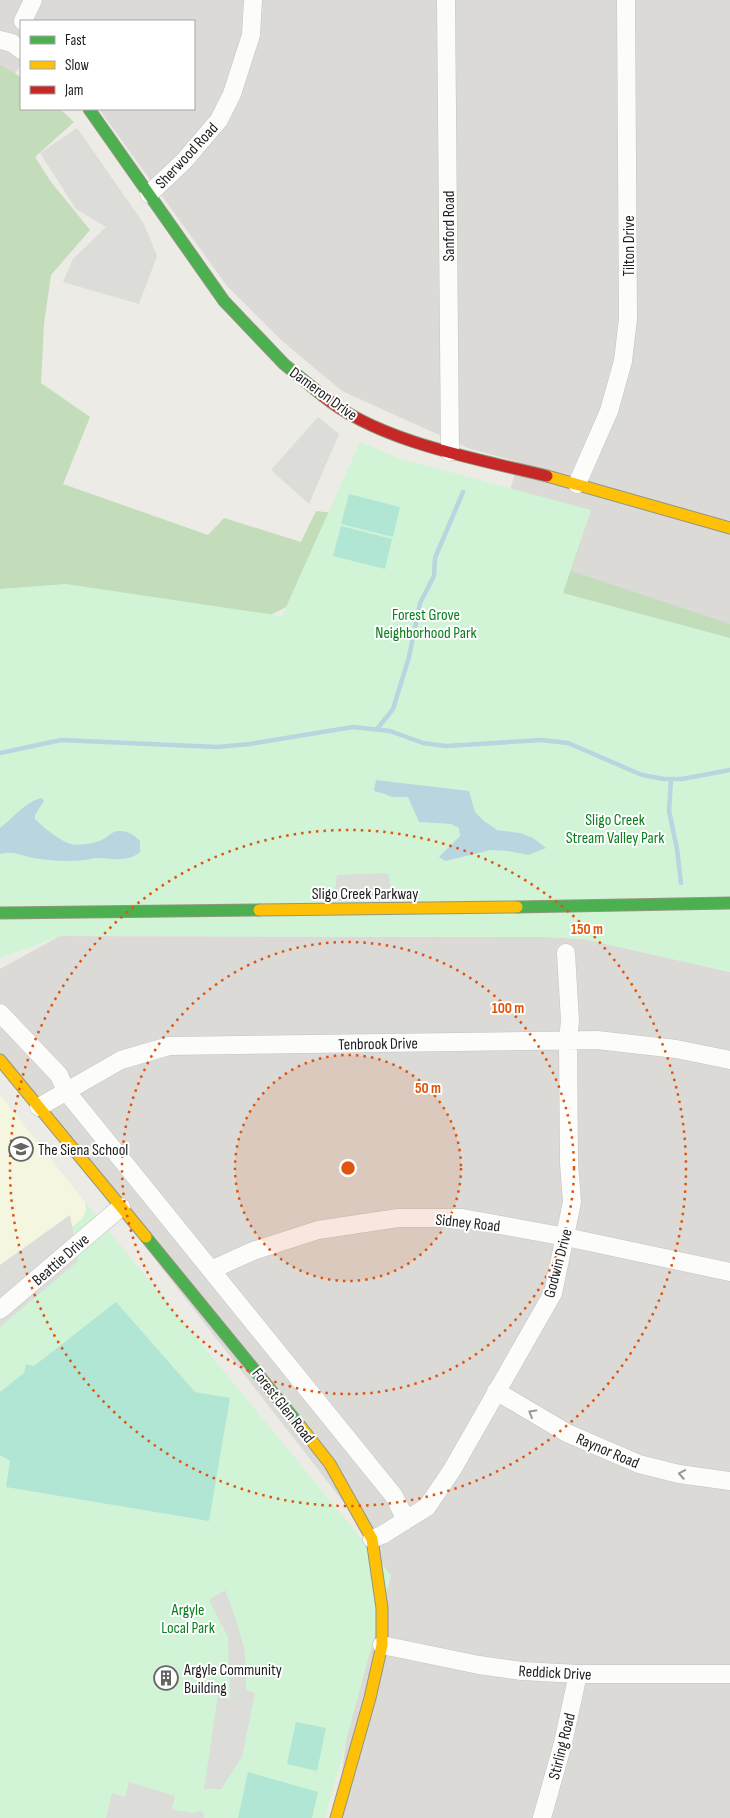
<svg xmlns="http://www.w3.org/2000/svg" width="730" height="1818" font-family="'Sofia Sans Condensed',sans-serif">
	<rect width="100%" height="100%" fill="#ecebe6"/>
	<path fill="#dbdad7" d="M0,0H730V638L563,593L509,494L518,462L468,448L342,391L281,340L227,286L99,109H194V21H21V64L5,89L0,100Z
		M60,936L546,937L584,939L730,972V1818H336L372,1539L0,1060V969Z"/>
	<path fill="#f5f6e0" d="M0,1095L85,1202L86,1211L82,1219L0,1284Z"/>
	<path fill="#c3dcba" d="M0,65L21,77V109H60L74,122L35,157L51,182L90,230L51,275L44,324L41,383L90,417L63,484L208,535L224,518L301,542L316,511L341,514L423,472L589,514L571,571L730,624V848L194,716L300,600L237,632L0,658Z"/>
	<path fill="#d2f4d6" d="M360,442L401,459L591,510L563,593L730,638V972L584,939L546,937L61,936L0,958V589L66,584L282,616Z
		M85,1202L391,1575L325,1818H0V1284L82,1219L86,1211Z"/>
	<path fill="#b0e6d3" d="M349,494L400,507L393,537L341,524Z
		M341,526L392,539L385,569L333,556Z
		M116,1302L195,1392L230,1398L209,1521L6,1487L10,1461L0,1455V1392L24,1373L26,1364L34,1366Z
		M296,1722L326,1728L317,1771L287,1764Z
		M248,1772L318,1792L312,1818H238Z"/>
	<path fill="#dcdcd9" d="M77,128L144,224L157,256L139,304L63,282L73,259L106,227L76,209L40,153Z
		M318,417L339,434L309,504L271,470Z
		M388,873L394,899L333,901L337,875Z
		M70,1215L78,1261L0,1327V1265Z
		M225,1590L236,1619L244,1648L246,1669V1690L255,1693L242,1757L221,1789H204L218,1695L230,1700L228,1637L209,1600Z
		M129,1782L175,1796L172,1808L174,1810L192,1813L203,1811L204,1818H106L112,1793L125,1797Z"/>
	<path fill="#b8d5e0" d="M376,780L469,791L475,812L484,821L497,830L520,833L533,838L546,848L528,855L508,851L491,850L445,861L439,857L460,836L459,828L451,824L419,822L408,797H392L385,794L374,791Z
		M42,798L44,801L35,815V819C43,827 60,841 71,844C79,846 95,843 102,840C106,838 108,835 112,833C122,828 133,833 140,841V852C128,863 110,858 96,858C92,858 88,860 84,860C69,862 49,861 34,858C21,856 13,850 0,854V828C12,819 26,801 42,798Z"/>
	<g fill="none" stroke-linecap="round" stroke-linejoin="round">
		<path stroke="#b8d5e0" stroke-width="4.5" d="M377,729L393,709L409,657L420,603L434,576L435,558L463,492
			M0,753L61,740L217,747L250,744L353,727L390,731L423,743L446,746L541,740L568,743L642,775L664,779H682L730,770
			M671,779L669,811L677,849L681,883"/>
		<g stroke="#c4c4c2" stroke-width="19">
			<path id="street" d="M446,0L450,452
				M23,21L33,0
				M0,40L12,43L21,50
				M149,194L184,161L219,120L232,94L251,35L253,0
				M577,484L609,411L623,361L628,319L626,0
				M0,1013L59,1075L66,1091L394,1496L406,1520
				M39,1107L121,1060L169,1046L597,1040L676,1049L730,1060
				M211,1270L253,1251L318,1230L398,1218H462L566,1237L730,1272
				M0,1310L121,1207
				M496,1391L567,1433L639,1464L679,1474L730,1481
				M372,1539L382,1535L427,1507L452,1470L553,1293L572,1202L569,1163L568,1040L570,1021L566,953
				M382,1645L479,1665L522,1671L578,1674H730
				M542,1818L563,1743L578,1674"/>
		</g>
		<g stroke="#92967d" stroke-width="13">
			<path id="fast" d="M89,109L224,301L284,364L323,396
				M517,907L730,903
				M0,913L259,910
				M146,1237L301,1427"/>
		</g>
		<g stroke="#92967d" stroke-width="13">
			<path id="slow" d="M547,476L730,528
				M259,910L517,907
				M0,1060L146,1237
				M301,1427L330,1464L372,1539L382,1608V1645L370,1698L336,1818"/>
		</g>
		<g stroke="#92967d" stroke-width="13">
			<path id="jam" d="M323,396C379,442 477,459 547,476"/>
		</g>
		<use href="#street" stroke="#fcfcfb" stroke-width="18"/>
		<use href="#fast" stroke="#4caf50" stroke-width="11"/>
		<use href="#slow" stroke="#ffc107" stroke-width="11"/>
		<use href="#jam" stroke="#c62828" stroke-width="11"/>
	</g>
	<defs><path id="oneway-chevron" d="M-2-3.5L2.5 0L-2 3.5" fill="none" stroke-width="1.6" stroke-linecap="round" stroke-linejoin="round" transform="scale(1.25)"/></defs>
	<g stroke="#989897">
		<use href="#oneway-chevron" transform="translate(532 1413) rotate(-150)"/>
		<use href="#oneway-chevron" transform="translate(682 1474) rotate(-170)"/>
	</g>
	<circle cx="348" cy="1168" r="113" fill="#de560d" fill-opacity=".12"/>
	<g fill="none" stroke="#de560d" stroke-width="2.5" stroke-dasharray="2.5 5">
		<circle cx="348" cy="1168" r="113"/>
		<circle cx="348" cy="1168" r="226"/>
		<circle cx="348" cy="1168" r="338"/>
	</g>
	<defs>
		<g id="school-ring" transform="scale(1.25)"><circle r="9.5" fill="#fff" stroke="#656563" stroke-width="1.5"/><path d="M0-5L7-2L0 1L-7-2ZM-4 1L0 2.5L4 1V4Q0 6-4 4Z" fill="#656563"/></g>
		<g id="building-ring" transform="scale(1.25)"><circle r="9.5" fill="#fff" stroke="#656563" stroke-width="1.5"/><path d="M-4-6H4V6H1V3H-1V6H-4ZM-2.5-4.3h1.7v1.8h-1.7ZM.8-4.3h1.7v1.8H.8ZM-2.5-1h1.7V.8h-1.7ZM.8-1h1.7V.8H.8Z" fill="#656563"/></g>
	</defs>
	<g fill-rule="evenodd">
		<use href="#school-ring" x="21" y="1149"/>
		<use href="#building-ring" x="166" y="1678"/>
	</g>
	<g text-anchor="middle" stroke-width="4" stroke-linejoin="round" paint-order="stroke">
		<g font-size="16" fill="#1d1d1d" stroke="#fff">
			<text transform="translate(186 155) rotate(-47)" y="6">Sherwood Road</text>
			<text transform="translate(448 226) rotate(-90)" y="6">Sanford Road</text>
			<text transform="translate(628 246) rotate(-90)" y="6">Tilton Drive</text>
			<text transform="translate(324 393) rotate(36)" y="6">Dameron Drive</text>
			<text x="365" y="899">Sligo Creek Parkway</text>
			<text transform="translate(378 1043) rotate(-1)" y="6">Tenbrook Drive</text>
			<text transform="translate(468 1222) rotate(6)" y="6">Sidney Road</text>
			<text transform="translate(60 1259) rotate(-41)" y="6">Beattie Drive</text>
			<text transform="translate(557 1263) rotate(-75)" y="6">Godwin Drive</text>
			<text transform="translate(284 1405) rotate(52)" y="6">Forest Glen Road</text>
			<text transform="translate(608 1450) rotate(23)" y="6">Raynor Road</text>
			<text transform="translate(555 1672) rotate(3)" y="6">Reddick Drive</text>
			<text transform="translate(561 1746) rotate(-76)" y="6">Stirling Road</text>
		</g>
		<g font-size="16" fill="#087f1d" stroke="#fff">
			<text x="426" y="620">Forest Grove<tspan x="426" dy="18">Neighborhood Park</tspan></text>
			<text x="615" y="825">Sligo Creek<tspan x="615" dy="18">Stream Valley Park</tspan></text>
			<text x="188" y="1615">Argyle<tspan x="188" dy="18">Local Park</tspan></text>
		</g>
		<g font-size="16" fill="#1d1d1d" stroke="#fff" text-anchor="start">
			<text x="38" y="1155">The Siena School</text>
			<text x="184" y="1675">Argyle Community<tspan x="184" dy="18">Building</tspan></text>
		</g>
	</g>
	<circle cx="348" cy="1168" r="8" fill="#de560d" stroke="#fff" stroke-width="2.5"/>
	<g font-size="15" text-anchor="middle" font-weight="bold" fill="#de560d" stroke="#fff" stroke-width="4" stroke-linejoin="round" paint-order="stroke">
		<text x="587" y="934">150 m</text>
		<text x="508" y="1013">100 m</text>
		<text x="428" y="1093">50 m</text>
	</g>
	<rect x="20" y="20" width="175" height="90" fill="#ffffff" stroke="#a5a5a5"/>
	<rect x="30" y="36" width="25" height="8" fill="#4caf50" stroke="#a5a5a5"/>
	<text x="65" y="45" font-size="15" fill="#1d1d1d">Fast</text>
	<rect x="30" y="61" width="25" height="8" fill="#ffc107" stroke="#a5a5a5"/>
	<text x="65" y="70" font-size="15" fill="#1d1d1d">Slow</text>
	<rect x="30" y="86" width="25" height="8" fill="#c62828" stroke="#a5a5a5"/>
	<text x="65" y="95" font-size="15" fill="#1d1d1d">Jam</text>
</svg>
